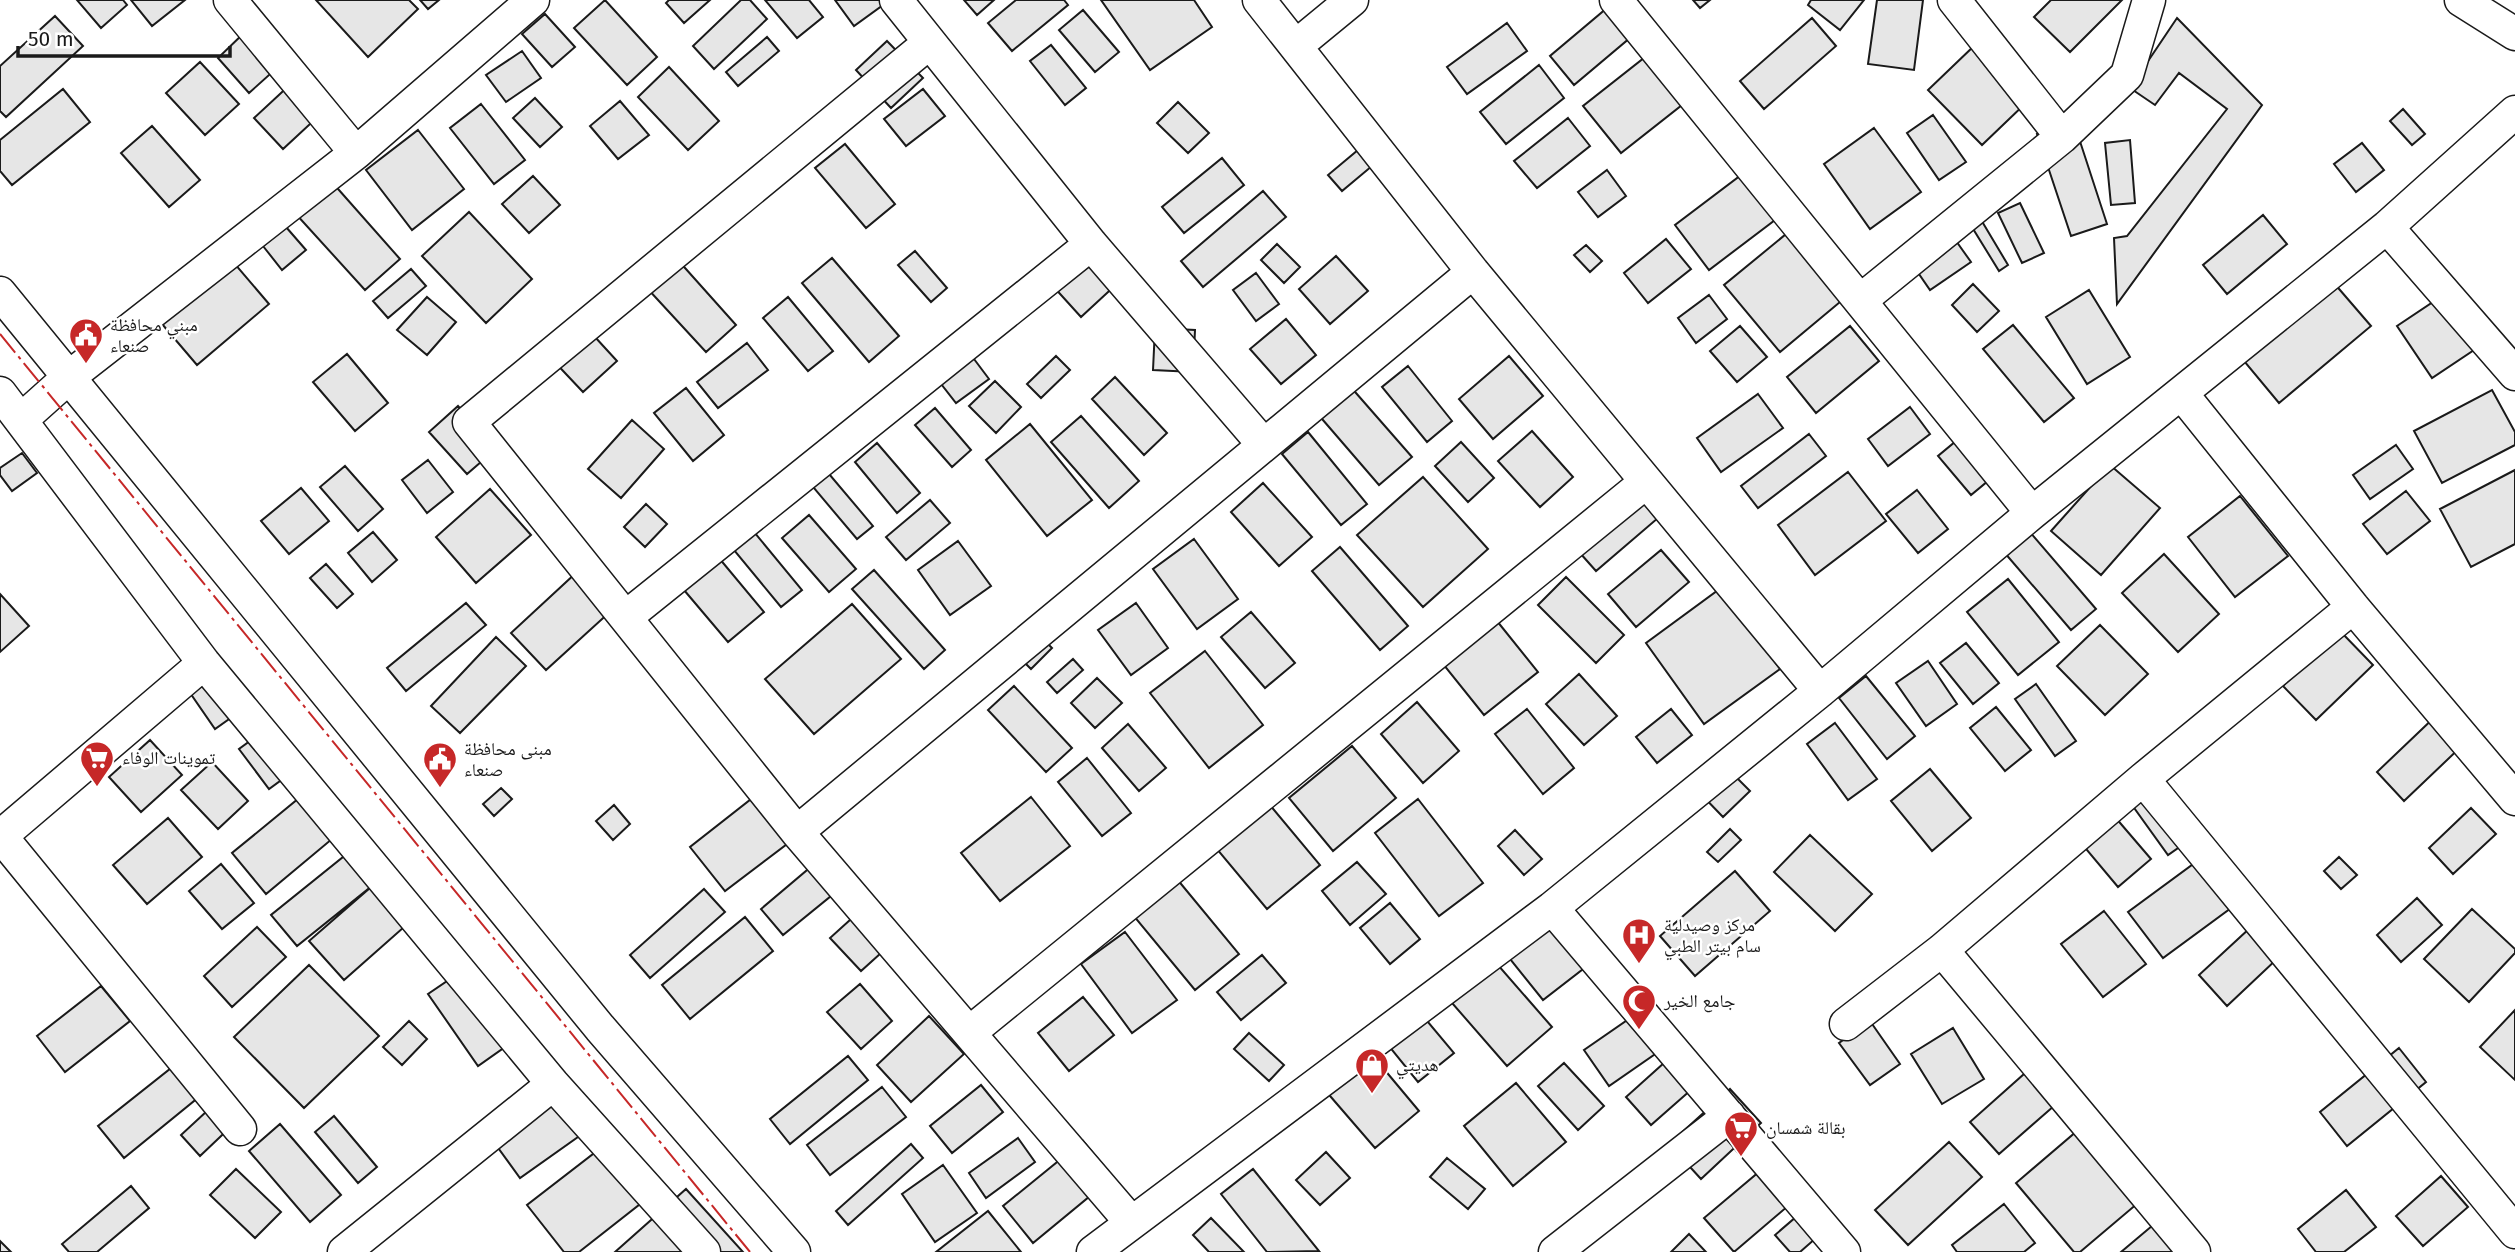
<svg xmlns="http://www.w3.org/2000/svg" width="2515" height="1252" font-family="'Fira Sans','Noto Naskh Arabic',sans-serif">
	<rect width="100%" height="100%" fill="#fff"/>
	<path fill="#e6e6e6" stroke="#1a1a1a" stroke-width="2" d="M77,0H123L127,5L101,28Z
		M131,0H185L152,26Z
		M316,0H409L418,9L368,57Z
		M420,0H439L428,9Z
		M605,0L657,57L627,85L574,28Z
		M669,0H710L684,23L666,3Z
		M741,0H750L767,19L714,69L693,46Z
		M765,0H809L823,17L797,38Z
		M835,0H890L854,26Z
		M964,0H994L977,15Z
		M1016,0H1064L1068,5L1012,51L988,23Z
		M1101,0H1194L1212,27L1150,70Z
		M1693,0H1710L1700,8Z
		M1811,0H1864L1840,30L1808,5Z
		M1877,0H1923L1914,70L1868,64Z
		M2051,0H2122L2070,52L2034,17Z
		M1607,8L1631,37L1574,85L1550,56Z
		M1083,10L1119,52L1095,72L1059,30Z
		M545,14L575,47L552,67L522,34Z
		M55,16L83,46L6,117L0,111V66Z
		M1812,18L1836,46L1764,109L1740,81Z
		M2177,18L2262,105L2117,304L2114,238L2127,236L2227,109L2179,73L2155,105L2130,88Z
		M1507,23L1527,51L1467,94L1447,67Z
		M245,32L278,67L249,93L218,58Z
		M767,37L779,51L738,86L726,72Z
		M887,41L923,78L891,108L856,70Z
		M1663,43L1701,90L1621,153L1583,106Z
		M1051,45L1086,88L1065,105L1030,61Z
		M1975,45L2029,100L1982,145L1928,90Z
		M522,51L541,78L506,102L486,75Z
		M200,62L239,104L205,135L166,93Z
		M1539,65L1564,98L1506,144L1480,112Z
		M669,67L719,121L688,150L638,97Z
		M294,81L323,112L283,149L254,118Z
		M63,89L90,122L12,185L0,171V140Z
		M923,89L945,116L906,146L884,119Z
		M535,98L562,127L540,147L513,118Z
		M620,101L649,135L618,159L590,126Z
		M1178,102L1209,133L1188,153L1157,123Z
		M481,104L525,160L494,184L450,128Z
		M2403,109L2425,134L2412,145L2390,121Z
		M1933,115L1966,162L1939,180L1907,133Z
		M1568,118L1590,146L1537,188L1514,161Z
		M2074,123L2107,224L2071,236L2037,134Z
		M152,126L200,180L169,207L121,153Z
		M1874,128L1921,192L1870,229L1824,164Z
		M418,130L464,189L412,230L366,170Z
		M2130,140L2135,203L2111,205L2105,143Z
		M2362,143L2384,170L2356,192L2334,164Z
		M845,144L895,204L866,228L815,168Z
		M1364,145L1378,161L1342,191L1328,175Z
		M1222,158L1244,185L1184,233L1162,207Z
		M1757,163L1791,208L1709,270L1675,225Z
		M1607,170L1626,196L1598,217L1578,192Z
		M533,176L560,205L529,233L502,204Z
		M331,181L400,259L365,290L295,213Z
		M1263,191L1286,217L1203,287L1181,261Z
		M2020,203L2044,253L2022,263L1998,213Z
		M469,212L532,279L486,323L422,256Z
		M1977,213L2008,265L1999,271L1967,219Z
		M2263,215L2287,244L2227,294L2203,265Z
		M1808,216L1864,282L1780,352L1724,285Z
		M286,227L306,250L282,270L263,246Z
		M1949,231L1971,262L1930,290L1908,258Z
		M1666,239L1691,269L1648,303L1624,273Z
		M217,243L269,304L197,365L145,304Z
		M1277,244L1300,267L1284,283L1261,260Z
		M1586,245L1602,261L1590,272L1574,255Z
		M1090,250L1120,281L1081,317L1052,285Z
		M915,251L947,288L931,302L898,265Z
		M1336,256L1368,291L1330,324L1299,289Z
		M832,258L899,336L869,362L802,283Z
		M677,259L736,325L706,352L646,287Z
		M2321,268L2371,326L2279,403L2229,343Z
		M411,269L426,286L388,318L373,301Z
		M1256,273L1279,304L1256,321L1233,290Z
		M1973,284L1999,311L1977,332L1952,305Z
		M2457,286L2492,338L2432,378L2397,326Z
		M2089,290L2130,357L2087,384L2046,317Z
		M1709,295L1727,319L1696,343L1678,318Z
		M427,297L456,322L427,355L397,330Z
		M788,297L833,351L808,371L763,318Z
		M1286,319L1316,355L1281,384L1250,349Z
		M584,325L617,361L583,392L549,356Z
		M2013,325L2074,398L2044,422L1983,349Z
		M1740,326L1767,357L1737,382L1710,351Z
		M1850,326L1879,361L1816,413L1787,377Z
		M1155,328L1195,330L1193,372L1153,370Z
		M747,343L768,370L718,408L697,382Z
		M347,354L388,403L355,431L313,382Z
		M971,355L989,379L956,403L938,380Z
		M1056,356L1070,370L1041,398L1027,384Z
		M1509,356L1543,396L1493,439L1459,399Z
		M1408,366L1452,421L1427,442L1382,387Z
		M1115,377L1167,433L1144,455L1092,399Z
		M1342,377L1412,457L1379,485L1310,405Z
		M995,381L1021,407L996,433L969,406Z
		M686,388L724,435L693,461L654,413Z
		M2492,390L2515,432V445L2442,483L2414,431Z
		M1758,394L1783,428L1721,472L1697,438Z
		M458,406L496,449L467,474L429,432Z
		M1910,407L1930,434L1888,466L1868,439Z
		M935,408L971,450L952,467L915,425Z
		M1081,416L1139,481L1109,508L1051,442Z
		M632,420L664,449L621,498L588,469Z
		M1030,424L1092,500L1047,536L986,460Z
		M1973,427L2006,466L1971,495L1938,456Z
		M1532,431L1573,477L1540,507L1498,461Z
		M1308,432L1367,504L1341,525L1282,454Z
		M1809,434L1826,456L1758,508L1741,486Z
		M1461,442L1494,478L1468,502L1435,466Z
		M877,443L920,493L897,513L855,462Z
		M2396,445L2413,469L2370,499L2353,475Z
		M22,453L37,473L12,491L0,475V468Z
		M428,460L453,492L427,513L402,480Z
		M2110,465L2160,508L2101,575L2051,531Z
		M345,466L383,509L358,531L320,487Z
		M824,468L873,526L857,539L808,481Z
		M2515,470V544L2471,567L2440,509Z
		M1848,472L1886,521L1815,575L1778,525Z
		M1423,477L1488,549L1423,607L1357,535Z
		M1263,483L1312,537L1279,566L1231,512Z
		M301,488L329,521L289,554L261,521Z
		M490,489L531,535L476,583L436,537Z
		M1917,490L1948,529L1918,553L1886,514Z
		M1635,491L1658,518L1596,571L1572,544Z
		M2406,491L2430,521L2387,554L2363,524Z
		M2240,496L2288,556L2235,597L2188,537Z
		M930,500L950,523L906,560L886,537Z
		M646,504L667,524L645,547L624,527Z
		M809,515L856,569L829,592L782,538Z
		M745,521L802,590L781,607L724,538Z
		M2023,524L2096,609L2071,630L1998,545Z
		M373,532L397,560L372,582L348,553Z
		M1194,539L1238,599L1197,629L1153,569Z
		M958,541L991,586L950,615L918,570Z
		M709,546L764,612L728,642L673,577Z
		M1340,547L1408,626L1380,650L1312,571Z
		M1661,550L1689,582L1636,627L1608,594Z
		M2164,554L2219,614L2178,652L2122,593Z
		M326,564L353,594L337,608L310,578Z
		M874,570L945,650L924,669L852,589Z
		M577,572L612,610L546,670L511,633Z
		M1566,577L1624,635L1596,663L1538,605Z
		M2008,579L2059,642L2018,675L1967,612Z
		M1721,588L1780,669L1704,724L1646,643Z
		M0,594L29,626L0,652Z
		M466,603L486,625L406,691L387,668Z
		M1136,603L1168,648L1131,675L1098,630Z
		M852,604L901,659L814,734L765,679Z
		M1251,612L1295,663L1265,688L1221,637Z
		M1497,621L1538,672L1484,715L1443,664Z
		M2100,625L2148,674L2105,715L2057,666Z
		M1035,631L1052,648L1031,669L1014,652Z
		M2340,631L2373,665L2316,720L2283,686Z
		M496,637L526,666L460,733L431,706Z
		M1966,643L1999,683L1973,704L1940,663Z
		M1205,651L1263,725L1209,768L1150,693Z
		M1073,659L1083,670L1057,693L1047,682Z
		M1928,661L1957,704L1926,726L1896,683Z
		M210,670L239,712L215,729L186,687Z
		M1579,674L1617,716L1584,745L1546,704Z
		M1866,676L1915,736L1887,759L1839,698Z
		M1097,678L1122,703L1095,728L1071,703Z
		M2036,684L2076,741L2055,756L2015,699Z
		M1014,686L1072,748L1046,772L988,710Z
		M1417,702L1459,751L1423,783L1381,734Z
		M1996,707L2031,750L2005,771L1970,728Z
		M1527,709L1574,768L1543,794L1495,734Z
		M1671,709L1692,735L1657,763L1636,737Z
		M2440,712L2467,741L2404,801L2377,772Z
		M1835,723L1877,779L1848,800L1807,744Z
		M1128,724L1166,768L1139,791L1102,748Z
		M265,730L295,770L269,789L239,749Z
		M150,740L182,775L141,812L109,777Z
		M1352,746L1396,798L1333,851L1289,798Z
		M1087,758L1131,813L1102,836L1058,782Z
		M212,762L248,801L218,829L181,790Z
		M1724,765L1750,791L1723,817L1697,790Z
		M1930,769L1971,818L1932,851L1891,801Z
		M2157,777L2198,834L2168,855L2127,798Z
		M501,788L512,799L494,816L483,804Z
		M304,794L338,834L266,894L232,853Z
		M755,796L791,841L725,891L690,847Z
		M1031,797L1070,846L1000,901L961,853Z
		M1264,798L1320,865L1267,909L1211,842Z
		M1418,799L1483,883L1439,916L1375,833Z
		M614,805L630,824L613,840L596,821Z
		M2471,808L2496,834L2453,874L2429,848Z
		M2109,810L2151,859L2118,887L2076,837Z
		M168,818L202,857L147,904L113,865Z
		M1730,829L1741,840L1718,862L1707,852Z
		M1515,830L1542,859L1524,875L1498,846Z
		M1810,835L1872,894L1835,931L1774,872Z
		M353,849L378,881L297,946L271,915Z
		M2211,851L2246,897L2163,958L2128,912Z
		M2339,857L2357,875L2341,889L2324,871Z
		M819,860L842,887L783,935L761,909Z
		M1357,862L1386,894L1350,925L1322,891Z
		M221,864L254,903L222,929L189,891Z
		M1735,871L1770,911L1695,976L1660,936Z
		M1172,873L1239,954L1195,990L1128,909Z
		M378,881L412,920L344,980L309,941Z
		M704,889L725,912L650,978L630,955Z
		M2417,898L2442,925L2401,962L2377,935Z
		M871,901L901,935L861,971L830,938Z
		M1390,903L1420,939L1390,964L1360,928Z
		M1556,907L1596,959L1543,1000L1502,949Z
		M2472,909L2515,949V953L2469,1002L2424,959Z
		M2104,911L2146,964L2103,997L2061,944Z
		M745,917L773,951L690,1019L662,985Z
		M257,927L286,957L232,1007L204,976Z
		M2250,928L2278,958L2227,1006L2199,975Z
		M1125,932L1177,1000L1132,1033L1081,964Z
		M1484,949L1552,1027L1507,1066L1439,988Z
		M1262,955L1286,983L1241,1020L1217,992Z
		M309,965L379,1036L304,1108L234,1037Z
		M462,971L512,1042L478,1066L428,994Z
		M860,984L892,1021L861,1049L827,1012Z
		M101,986L130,1021L65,1072L37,1036Z
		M1083,997L1114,1035L1069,1071L1038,1033Z
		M2515,1010V1080L2480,1047Z
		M1636,1014L1661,1050L1609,1086L1584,1050Z
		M929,1016L964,1054L911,1102L877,1065Z
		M1423,1016L1454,1053L1418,1082L1388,1045Z
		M409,1021L427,1039L402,1065L383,1047Z
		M1870,1021L1900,1064L1870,1085L1839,1043Z
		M1953,1028L1984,1079L1942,1104L1911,1054Z
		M1249,1033L1284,1065L1269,1081L1234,1049Z
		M1363,1044L1419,1111L1375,1148L1318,1082Z
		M2399,1048L2426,1082L2347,1146L2320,1112Z
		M1674,1054L1700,1082L1651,1125L1626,1097Z
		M848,1056L868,1080L790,1144L770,1119Z
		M180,1061L205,1092L124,1158L98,1126Z
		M1564,1063L1604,1106L1578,1130L1538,1086Z
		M2033,1066L2062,1099L1999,1154L1970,1122Z
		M1516,1083L1566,1142L1513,1186L1464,1126Z
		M981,1085L1003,1112L952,1153L930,1126Z
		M882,1087L906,1117L830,1175L807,1145Z
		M554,1088L585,1132L520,1178L488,1134Z
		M1730,1089L1761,1123L1701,1179L1669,1144Z
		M220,1099L239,1119L200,1156L181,1135Z
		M334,1116L377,1167L358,1183L315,1132Z
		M280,1124L341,1195L310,1222L249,1151Z
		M2077,1131L2138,1203L2080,1252H2074L2016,1183Z
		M1018,1138L1035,1162L986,1198L969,1173Z
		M1083,1141L1113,1177L1033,1243L1003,1206Z
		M1949,1142L1982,1177L1908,1245L1875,1210Z
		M606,1144L649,1197L579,1252H564L527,1205Z
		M911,1144L923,1158L848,1225L836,1211Z
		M1326,1152L1350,1178L1320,1205L1296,1180Z
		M1447,1158L1485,1189L1468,1209L1430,1177Z
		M943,1165L977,1213L935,1242L902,1194Z
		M1766,1166L1795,1200L1734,1252L1704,1218Z
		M236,1169L281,1212L255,1238L210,1195Z
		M1253,1169L1319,1251L1267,1252L1221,1194Z
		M2441,1176L2468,1207L2423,1246L2396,1216Z
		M131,1186L149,1208L97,1252H69L62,1244Z
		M686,1189L743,1252H615Z
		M2346,1190L2376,1227L2344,1252H2316L2298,1229Z
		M2004,1204L2035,1243L2024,1252H1957L1952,1245Z
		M988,1211L1021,1252H936Z
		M1796,1217L1816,1238L1800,1252H1790L1775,1235Z
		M1211,1218L1244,1252H1209L1193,1235Z
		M2159,1220L2175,1252H2121Z
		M1689,1234L1706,1252H1671Z
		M0,1241L11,1252H0Z"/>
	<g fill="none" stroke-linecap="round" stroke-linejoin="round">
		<g stroke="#1a1a1a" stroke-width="35">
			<path id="minor" d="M230,0L356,153
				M896,0L1091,244L1264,445
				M1259,0L1473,272L1820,691
				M1616,0L2032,513
				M1954,0L2062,137
				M2461,0L2515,34
				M929,43L469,422L797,832L1130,1221
				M1296,46L1352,0
				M2387,227L2515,374
				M0,293L600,1028L794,1252
				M1861,300L2062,137L2127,75L2149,0
				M0,393L204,663L553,1084L704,1252
				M2182,394L2353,607L2515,799
				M21,420L69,377L356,153L533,0
				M626,617L1091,244
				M2143,779L2515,1232
				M797,832L1473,272
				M0,835L240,1129
				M1,836L204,663
				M1552,908L1844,1252
				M1942,950L2194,1252
				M1846,1024L1942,950L2143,779L2353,607
				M969,1033L1646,482
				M344,1252L553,1084
				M1093,1252L1552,908L1820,691L2032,513L2387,227L2515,112
				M1555,1252L1729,1116"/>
		</g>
		<use href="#minor" stroke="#fff" stroke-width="32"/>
		<path stroke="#c62828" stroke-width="2" stroke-dasharray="24 5 3.5 5" stroke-linecap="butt" d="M0,334L750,1252"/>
	</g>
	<defs>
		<g id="civic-pin" transform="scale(1.75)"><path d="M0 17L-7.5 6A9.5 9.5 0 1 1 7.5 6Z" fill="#c62828" stroke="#fff"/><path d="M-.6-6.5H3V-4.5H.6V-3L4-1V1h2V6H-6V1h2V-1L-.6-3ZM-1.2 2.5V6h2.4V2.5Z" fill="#fff"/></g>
		<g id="supermarket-pin" transform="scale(1.75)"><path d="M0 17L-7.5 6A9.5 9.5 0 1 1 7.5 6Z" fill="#c62828" stroke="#fff"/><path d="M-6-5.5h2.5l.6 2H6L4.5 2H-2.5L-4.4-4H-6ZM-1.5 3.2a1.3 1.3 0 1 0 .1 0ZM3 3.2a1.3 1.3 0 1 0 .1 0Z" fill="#fff"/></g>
		<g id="hospital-pin" transform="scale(1.75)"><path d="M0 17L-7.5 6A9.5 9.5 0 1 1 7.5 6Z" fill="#c62828" stroke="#fff"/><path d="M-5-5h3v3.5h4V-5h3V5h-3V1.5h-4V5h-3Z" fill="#fff"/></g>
		<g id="mosque-pin" transform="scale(1.75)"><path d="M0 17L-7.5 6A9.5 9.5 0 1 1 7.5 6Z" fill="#c62828" stroke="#fff"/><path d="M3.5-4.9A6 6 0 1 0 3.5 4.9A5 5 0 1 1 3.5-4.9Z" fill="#fff"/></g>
		<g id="shop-pin" transform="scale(1.75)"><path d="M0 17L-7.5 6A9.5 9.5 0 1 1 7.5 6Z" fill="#c62828" stroke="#fff"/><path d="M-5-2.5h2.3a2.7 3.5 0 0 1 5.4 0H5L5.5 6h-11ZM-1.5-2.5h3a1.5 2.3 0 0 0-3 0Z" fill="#fff"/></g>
	</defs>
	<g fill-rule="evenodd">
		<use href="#civic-pin" x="86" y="335"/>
		<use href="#supermarket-pin" x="97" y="758"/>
		<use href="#civic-pin" x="440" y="759"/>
		<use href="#hospital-pin" x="1639" y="935"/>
		<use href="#mosque-pin" x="1639" y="1001"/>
		<use href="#shop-pin" x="1372" y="1065"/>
		<use href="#supermarket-pin" x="1741" y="1128"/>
	</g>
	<g text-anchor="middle" stroke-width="5" stroke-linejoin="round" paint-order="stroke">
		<g font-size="18" fill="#1a1a1a" stroke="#fff" text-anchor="start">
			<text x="110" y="331">مبني محافظة<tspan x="110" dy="21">صنعاء</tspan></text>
			<text x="464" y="755">مبنى محافظة<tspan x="464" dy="21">صنعاء</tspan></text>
			<text x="122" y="764">تموينات الوفاء</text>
			<text x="1664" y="931">مركز وصيدلية<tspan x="1664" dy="21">سام بيتر الطبي</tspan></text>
			<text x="1664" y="1007">جامع الخير</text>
			<text x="1396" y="1071">هديتي</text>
			<text x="1766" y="1134">بقالة شمسان</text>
		</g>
	</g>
	<path d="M18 46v10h212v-10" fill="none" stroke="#1a1a1a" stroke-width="3.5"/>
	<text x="28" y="46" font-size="21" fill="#1a1a1a" stroke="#ffffff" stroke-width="5" paint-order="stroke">50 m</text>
</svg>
